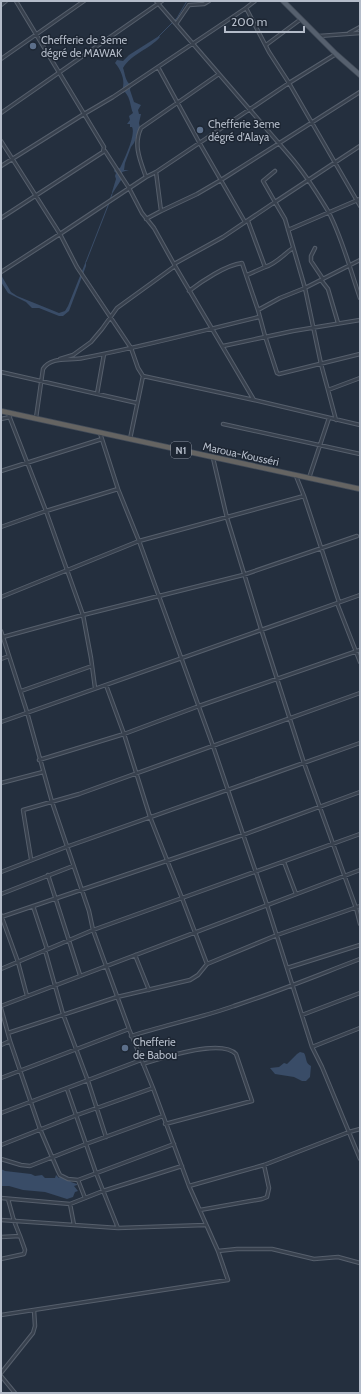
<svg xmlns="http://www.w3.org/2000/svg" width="361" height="1394" font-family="Cabin,sans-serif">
	<rect width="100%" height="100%" fill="#242f3e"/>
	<path fill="#394c67" d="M159,36L160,37C150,49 131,54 123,68C125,73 125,82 131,85L130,90L134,102L141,105L138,110L139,114H141L139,123L140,128L134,143L131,147L125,163L124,170H129L122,172L123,177L112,194V192L116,179L115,176L116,173L114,171L115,169L120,168C125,158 136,134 132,127H130V124H127L130,120L129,116L133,113C130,106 131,99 125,92L120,94C127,84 122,71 115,63L117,60L123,61L129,55Z
		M86,261V266L69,311L63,316H59L39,308H32L26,302L8,293L1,282V275L11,292L17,296L59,313L65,311L68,306Z
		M300,1052L304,1053C307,1058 305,1063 311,1066L310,1077L306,1081H302L294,1077L275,1074L270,1068L279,1067L284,1063L287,1064L297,1054Z
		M1,1169L5,1171L31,1174L35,1176L42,1175L45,1178H55L56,1175L59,1178L60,1176L68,1177L71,1182L77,1184V1185L74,1186L78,1191L75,1192L73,1197L67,1199L45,1192L23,1190L9,1186H1Z"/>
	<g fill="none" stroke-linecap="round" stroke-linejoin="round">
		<path stroke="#394c67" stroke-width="1" d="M158,37L177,18L187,1
			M110,200L112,194
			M86,262L109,203"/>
		<g stroke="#565f6c" stroke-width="4.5">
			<path id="minor" d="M156,1L289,155C304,172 316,191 328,211C342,237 350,269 360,298
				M255,1L246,8L269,52L289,83L360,206
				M1,5L6,1
				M176,24L189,5L204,4L209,1
				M349,33L360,27
				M319,36L360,33
				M266,45L301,19
				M1,59L84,1
				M158,67L199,142L245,222
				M219,74L141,128C133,145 140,160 146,177L156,172L289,83L336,54
				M1,113L162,1
				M1,141L60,234L146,177
				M360,146L275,202L285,219L305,288L321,364L328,390L360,378
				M105,151L129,188L142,213L154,228L174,264
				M1,166L84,114L113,97L246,8
				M156,172L161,211L197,194L221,180L360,92
				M1,218L103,152L104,147L16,1
				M146,219L161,211
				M248,221L265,267C276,264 284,254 293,248
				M288,230L360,199
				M315,248L311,256V261L323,279
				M360,260L305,288L280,298L258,310L265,336L277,373L279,374L360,354
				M175,266L254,400
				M1,272L60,234L77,267L131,348L138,368L143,376L254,400L360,425
				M247,275L265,267
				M321,280L328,289L338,323
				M189,291C202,281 226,265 242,263L258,310
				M223,346L293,331L360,320
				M60,359L73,355L91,342L102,329L117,308L175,266L174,264L223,237L275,202L263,181L275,171
				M1,372L137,403
				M328,390L336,420
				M97,394L104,354
				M8,413L46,511L83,615L91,658L95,688
				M36,418L43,369C51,356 70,361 83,358C142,347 201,331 259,317
				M1,419L10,417
				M223,424L360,454
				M100,433L118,489L139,541L213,746L267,905L312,1047L322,1067L360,1159
				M130,439L143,376
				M213,458L227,518L261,629L304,763L356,908L360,924
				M1,471L102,439
				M296,476L304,496L339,602
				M309,478L329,418
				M1,527L46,511L118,489
				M1,597L139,541L304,496
				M337,603L360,662
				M1,631L27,712L52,802L89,911L93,930L129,1029L153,1088L189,1186L218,1251L228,1280L1,1315
				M3,637L83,615L243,575L357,536
				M1,659L9,656
				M21,691L92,666
				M1,722L360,595
				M39,760L124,734L199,706L360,650
				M1,783L43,772
				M360,834L182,898L207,964L277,935L360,906
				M31,859L23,810L79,794L360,693
				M284,862L296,894
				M1,872L66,847L360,743
				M48,875L80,975
				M1,894L73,866
				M33,906L47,949
				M1,915L18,962L27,996
				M1,917L243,835L360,792
				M45,950L63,1014L88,1081L106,1137
				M135,955L149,990
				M287,968L360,945
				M1,969L93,930L182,898L150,817L124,734L106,685
				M1,1006L360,870
				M1,1008L10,1041L40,1129L58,1171L60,1175L68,1179L78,1180L174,1144
				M302,1015L360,993
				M8,1033L117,997L190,980L198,975L207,964
				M131,1036C165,1025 200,1018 234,1006C277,992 318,975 360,959
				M1,1045L10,1041
				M312,1047L360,1028
				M143,1064C162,1058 221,1038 236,1054L252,1101L165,1124
				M1,1078L129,1029
				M67,1089L96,1173L118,1228L205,1225
				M1,1113L141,1060
				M1,1145L77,1115L153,1088
				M1,1159L21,1165L30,1166L86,1144L163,1116
				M78,1180L85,1198
				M189,1186L264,1165L349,1132L360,1129
				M1,1198L70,1204L103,1191L182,1166
				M70,1204L74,1225
				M200,1210L262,1199L267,1197L269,1188L264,1165
				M1,1220L118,1228
				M1,1237L20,1236L14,1221L8,1199
				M218,1251L237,1249H272L314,1259L338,1257L360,1263
				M1,1259L24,1254L25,1250L20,1236
				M1,1373L33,1333L35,1326L34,1310
				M1,1376L15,1393"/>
		</g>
		<g stroke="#414a57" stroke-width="6">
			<path id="primary" d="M283,1L336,54L360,75"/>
		</g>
		<g stroke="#434c59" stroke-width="6">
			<path id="trunk" d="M1,411L360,489"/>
		</g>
		<use href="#minor" stroke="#38414e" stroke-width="2.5"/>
		<use href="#primary" stroke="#56606e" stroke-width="4.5"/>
		<use href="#trunk" stroke="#656462" stroke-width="4.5"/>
	</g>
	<g fill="#5c6f8a" stroke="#1d2633" stroke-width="1.5">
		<circle cx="33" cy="46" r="4"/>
		<circle cx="200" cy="130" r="4"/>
		<circle cx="125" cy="1048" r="4"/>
	</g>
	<g text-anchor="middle" stroke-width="3" stroke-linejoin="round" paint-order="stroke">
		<rect fill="#1d2633" stroke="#878f9c" stroke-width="1" x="171" y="442" width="20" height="16" rx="3"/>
		<g font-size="10" font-weight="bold" fill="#b4bcc9">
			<text x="181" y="454">N1</text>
		</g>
		<g font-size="11" fill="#b4bcc9" stroke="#1d2633" text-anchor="start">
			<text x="41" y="44">Chefferie de 3eme<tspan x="41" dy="13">dégré de MAWAK</tspan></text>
			<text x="208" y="128">Chefferie 3eme<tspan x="208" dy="13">dégré d'Alaya</tspan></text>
			<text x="133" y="1046">Chefferie<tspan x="133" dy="13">de Babou</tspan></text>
		</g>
		<g font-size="11" fill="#b4bcc9" stroke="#1d2633">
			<text transform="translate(241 454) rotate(12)" y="4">Maroua-Kousséri</text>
		</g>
	</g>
	<rect width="361" height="1394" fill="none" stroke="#b4bcc9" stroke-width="4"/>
	<path d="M225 26v6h79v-6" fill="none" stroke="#b4bcc9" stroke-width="2"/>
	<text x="231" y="26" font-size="12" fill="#b4bcc9" stroke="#1d2633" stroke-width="3" paint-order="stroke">200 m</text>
</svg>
